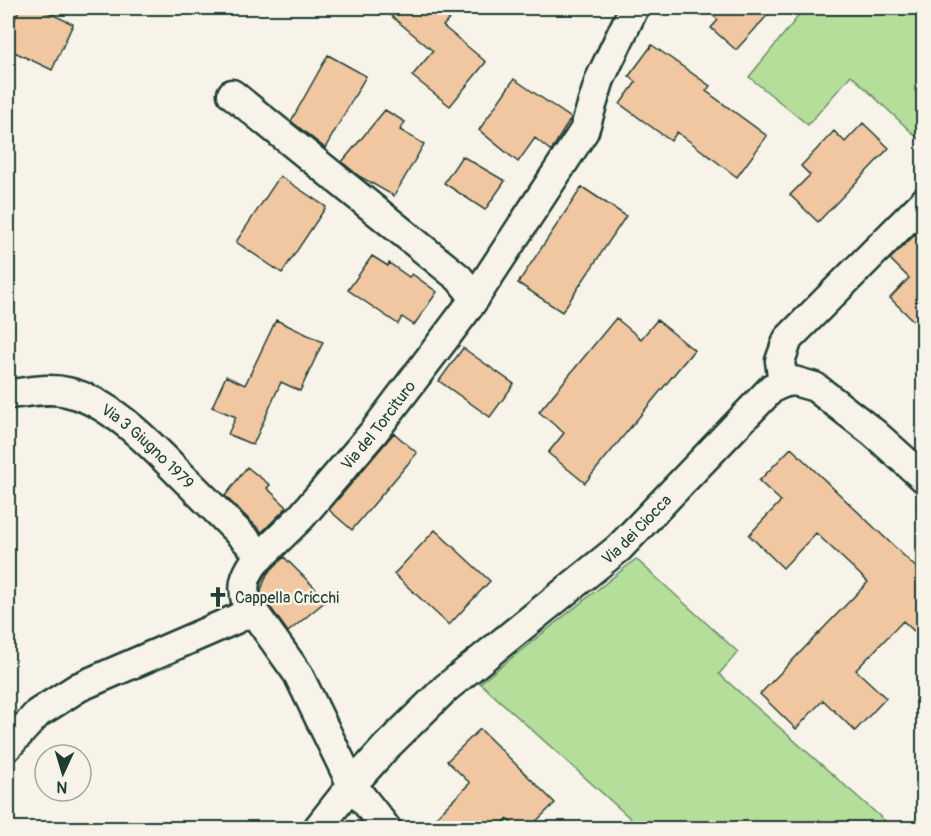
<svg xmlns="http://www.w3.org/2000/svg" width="931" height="836" font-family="Pangolin,sans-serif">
	<rect width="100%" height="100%" fill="#f7f3e8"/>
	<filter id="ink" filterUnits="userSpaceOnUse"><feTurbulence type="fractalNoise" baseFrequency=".0167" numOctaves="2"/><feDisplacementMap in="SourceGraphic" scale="12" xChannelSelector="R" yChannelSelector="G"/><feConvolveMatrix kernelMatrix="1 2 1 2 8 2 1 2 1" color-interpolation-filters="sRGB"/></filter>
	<g filter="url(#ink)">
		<path fill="#b5de9b" stroke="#6a8e68" stroke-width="1.5" d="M805,8H923V143L851,75L808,125L749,77Z
			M636,559L738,652L719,674L893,828H641L480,683Z"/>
		<path fill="#f0c7a0" stroke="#1f3d34" stroke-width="1.5" d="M20,8H38L73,24L52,70L8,49V34Z
			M382,8H441L452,16L443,26L486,62L450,106L412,76L433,51Z
			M705,8H774L736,50L711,28L718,20Z
			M652,45L710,86L706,91L767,136L737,177L677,132L671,141L620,104L636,82L629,76Z
			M328,55L366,76L325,148L291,121Z
			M514,79L571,118L551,151L535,138L518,162L479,130Z
			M385,110L405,122L400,130L424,144L394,196L359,176L342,162Z
			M863,123L889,148L818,222L790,195L810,175L801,166L834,131L845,142Z
			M462,156L505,181L485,210L444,183Z
			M280,176L326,207L282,273L236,242Z
			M582,187L626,216L562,312L518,283Z
			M924,226V331L890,298L909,278L890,259Z
			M372,256L388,266L389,263L409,277L412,274L437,292L414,325L402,317L398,324L348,290Z
			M616,318L641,339L657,320L694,350L585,483L548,453L564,433L539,412Z
			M276,320L323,342L300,391L281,382L253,445L228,434L236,417L212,407L226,376L245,385Z
			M463,348L514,384L490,417L439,381Z
			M394,433L417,453L352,530L329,510Z
			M791,448L924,575V640L903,621L856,670L886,698L855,731L823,700L796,729L760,694L868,582L816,533L783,568L749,535L781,501L759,481Z
			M247,467L270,485L267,488L287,507L262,532L225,496Z
			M435,530L490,581L449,625L394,574Z
			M284,557L327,600L288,632L261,594V590L267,574Z
			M480,729L555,803L529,828H516L507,819L498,828H425L470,783L447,761Z"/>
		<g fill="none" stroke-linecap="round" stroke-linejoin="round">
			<g stroke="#1f3d34" stroke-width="33">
				<g id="minor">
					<path d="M232,94L459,278L475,298"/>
					<path d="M783,383L780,361L788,339L924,202"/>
					<path id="s1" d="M8,394C26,393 48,387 67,392C114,402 157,452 190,484C214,508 238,532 261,555"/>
					<path d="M8,746L38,713L79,687L236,619L252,610"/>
					<path id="s2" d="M318,828L352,785L298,674L246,601C242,586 245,576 254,563L301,517L373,433L470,305L584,131L600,79L634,8"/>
					<path id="s3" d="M386,828L352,785L385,748L446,688L619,548L772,388L785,382L794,381L815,387L874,433L924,478"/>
				</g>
			</g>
			<use href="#minor" stroke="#f7f3e8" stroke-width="28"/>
		</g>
	</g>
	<defs>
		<g id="church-bare" transform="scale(1.62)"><path d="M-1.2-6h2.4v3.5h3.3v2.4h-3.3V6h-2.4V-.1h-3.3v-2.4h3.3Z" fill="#1f3d34" stroke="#f7f3e8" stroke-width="2.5" paint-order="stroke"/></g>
	</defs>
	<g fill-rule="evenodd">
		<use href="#church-bare" x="218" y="597"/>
	</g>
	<g text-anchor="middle" stroke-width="5" stroke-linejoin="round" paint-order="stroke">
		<g font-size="16" fill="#1f3d34" stroke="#f7f3e8">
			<text dy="6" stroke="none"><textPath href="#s2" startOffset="494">Via del Torcituro</textPath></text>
			<text dy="6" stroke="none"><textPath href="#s1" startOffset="158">Via 3 Giugno 1979</textPath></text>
			<text dy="6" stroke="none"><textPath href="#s3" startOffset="438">Via dei Ciocca</textPath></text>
		</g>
		<g font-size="16" fill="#1f3d34" stroke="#f7f3e8" text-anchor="start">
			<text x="235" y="603">Cappella Cricchi</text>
		</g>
	</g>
	<rect width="931" height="836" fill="none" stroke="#f7f3e8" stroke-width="30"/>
	<rect x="15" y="15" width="901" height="806" fill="none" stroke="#1f3d34" stroke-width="2" filter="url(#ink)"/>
	<g transform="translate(63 773) rotate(184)"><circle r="28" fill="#f7f3e8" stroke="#a1aaa0" stroke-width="1.5"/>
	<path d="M0-4.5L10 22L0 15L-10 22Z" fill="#1f3d34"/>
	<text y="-9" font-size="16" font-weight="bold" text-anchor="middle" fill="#1f3d34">N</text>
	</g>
</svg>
